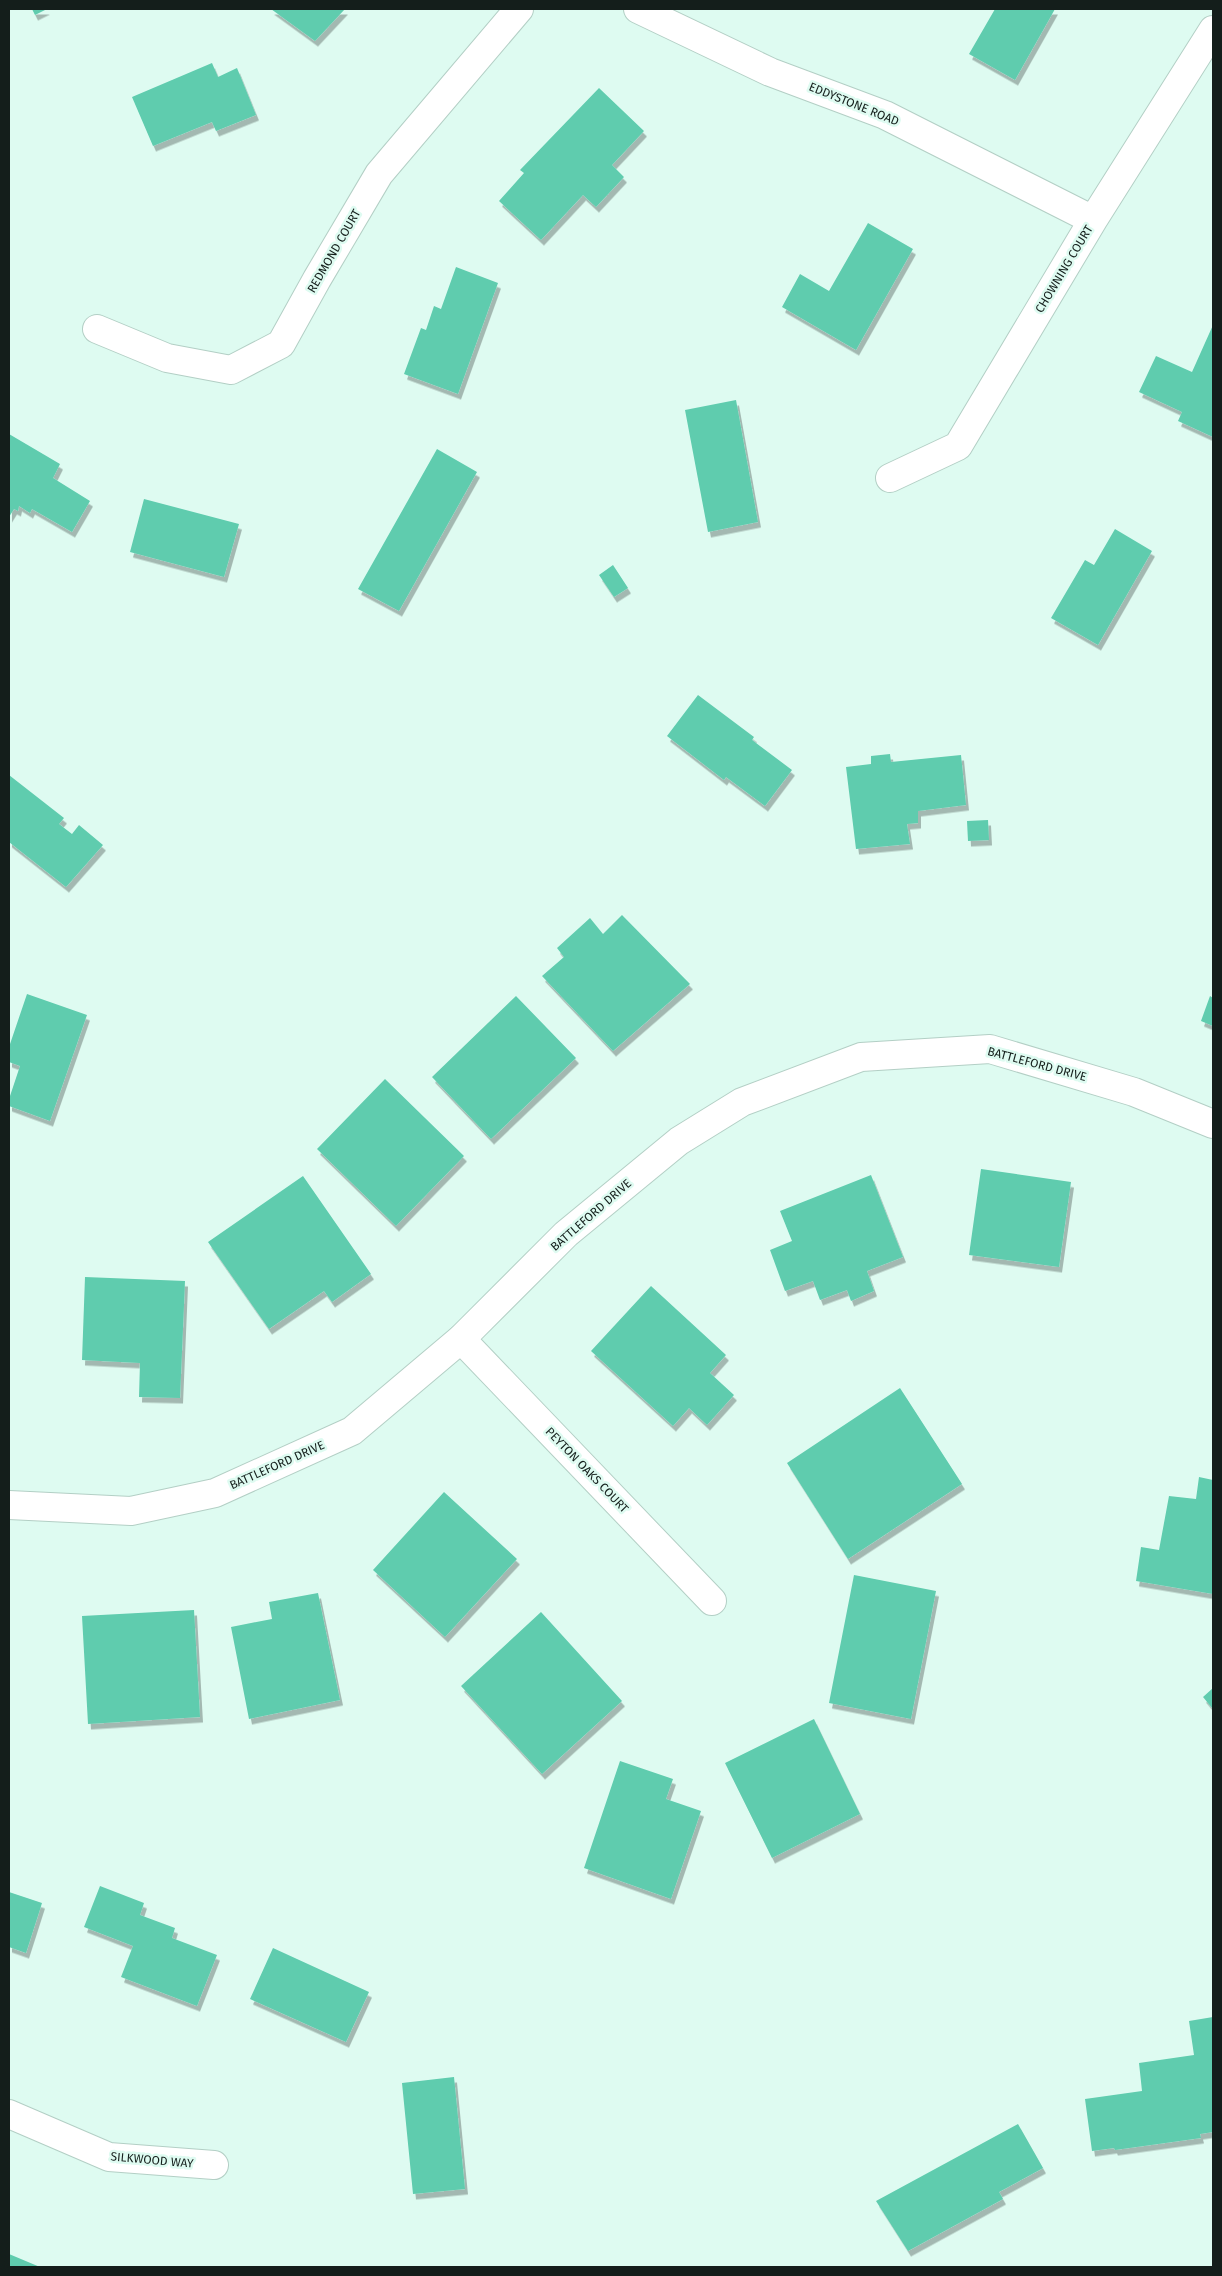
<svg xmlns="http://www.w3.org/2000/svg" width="1222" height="2276" font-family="'Fira Sans',sans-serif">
	<defs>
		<filter id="shadow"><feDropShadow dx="3" dy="5.5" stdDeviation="0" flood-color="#0004"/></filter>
	</defs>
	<rect width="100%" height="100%" fill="#defbf1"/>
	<path fill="#5fccae" filter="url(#shadow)" d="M32,9H47L35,15Z
		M271,9H345L315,41Z
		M995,9H1055L1015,80L969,54Z
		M212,63L218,77L237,68L256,115L216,131L212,122L153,146L132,97Z
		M599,88L644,131L612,165L624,177L596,207L583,195L541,240L499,201L524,173L520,170Z
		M868,223L913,249L856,350L782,307L800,274L829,291Z
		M456,267L498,283L458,394L404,374L421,328L426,330L434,306L441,309Z
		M1213,325V437L1178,421L1182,412L1139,392L1156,356L1192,372Z
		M736,400L758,522L708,532L685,410Z
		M9,434L60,464L53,478L90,501L72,532L32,509L30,513L19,506L18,511L14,509L9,517Z
		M437,449L477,472L399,611L358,589Z
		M144,499L239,524L224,577L130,552Z
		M1115,529L1152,551L1098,645L1051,618L1085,560L1094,565Z
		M613,565L628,588L614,597L599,575Z
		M698,695L754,737L752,740L792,770L765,806L726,777L724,780L667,736Z
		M890,754L891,762L961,755L966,805L918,811V823L907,824L910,844L856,849L846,767L871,764V756Z
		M9,775L64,818L59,824L72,834L79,825L103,845L66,887L9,842Z
		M988,820L989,840L968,841L967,821Z
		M622,915L690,984L613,1051L542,976L564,957L557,948L590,918L603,934Z
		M27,994L87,1015L50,1121L9,1106V1099L20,1066L9,1062V1047Z
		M516,996L576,1058L491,1139L432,1077Z
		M1210,996L1213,998V1026L1201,1021Z
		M385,1079L464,1156L396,1226L317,1149Z
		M981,1169L1071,1182L1059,1267L969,1255Z
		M871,1175L903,1257L867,1271L874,1291L851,1301L847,1290L820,1300L813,1281L785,1291L770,1250L792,1241L780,1211Z
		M303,1176L371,1274L332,1302L324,1291L269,1329L208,1242Z
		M85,1277L185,1281L180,1398L139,1397L140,1363L82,1360Z
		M651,1286L726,1355L710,1373L734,1395L707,1425L689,1408L673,1426L591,1351Z
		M900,1388L962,1484L848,1559L787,1463Z
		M1199,1477L1213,1480V1594L1136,1581L1141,1547L1159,1550L1169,1496L1196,1499Z
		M444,1492L517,1559L445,1637L373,1570Z
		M854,1575L936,1591L911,1719L829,1703Z
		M318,1593L340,1700L249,1719L231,1627L272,1619L269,1602Z
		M194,1610L200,1717L88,1724L82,1616Z
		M541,1612L622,1701L542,1774L461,1686Z
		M1213,1688V1709L1203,1697Z
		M814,1719L860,1814L772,1858L725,1763Z
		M620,1761L673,1779L666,1799L701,1811L671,1899L584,1868Z
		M100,1886L144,1903L140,1915L175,1928L172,1938L217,1955L197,2006L121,1977L133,1946L84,1927Z
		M9,1892L42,1903L26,1953L9,1947Z
		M273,1948L369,1992L346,2042L250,1999Z
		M1213,2017V2132L1200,2134L1201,2138L1115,2150L1114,2148L1092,2151L1085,2099L1142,2091L1139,2063L1194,2055L1189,2021Z
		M454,2077L465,2189L413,2194L402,2083Z
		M1018,2124L1043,2168L999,2192L1003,2199L908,2251L876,2201Z
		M9,2254L40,2267H9Z"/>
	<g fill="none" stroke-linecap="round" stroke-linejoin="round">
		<g stroke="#b3cfc5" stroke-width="30">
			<path id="minor" d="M638,9L770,72L885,115L1093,220
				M97,329L167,358L231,370L281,344L317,279L379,174L519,9
				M890,478L958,446L1093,220L1213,30
				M461,1339L712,1601
				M9,2114L109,2157L214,2165"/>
		</g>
		<g stroke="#b3cfc5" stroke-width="30">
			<path id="tertiary" d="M9,1505L131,1511L215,1493L352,1431L461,1339L566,1234L679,1141L742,1102L861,1057L990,1049L1134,1092L1213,1124"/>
		</g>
		<use href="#minor" stroke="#fff" stroke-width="28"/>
		<use href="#tertiary" stroke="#fff" stroke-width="28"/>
	</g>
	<g text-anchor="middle" stroke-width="5" stroke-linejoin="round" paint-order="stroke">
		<g font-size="12" fill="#141e1b" stroke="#defbf1">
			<text transform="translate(854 104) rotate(22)" y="4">EDDYSTONE ROAD</text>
			<text transform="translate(334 251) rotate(-60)" y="4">REDMOND COURT</text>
			<text transform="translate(1064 269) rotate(-59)" y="4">CHOWNING COURT</text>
			<text transform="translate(1037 1064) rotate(15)" y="4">BATTLEFORD DRIVE</text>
			<text transform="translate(591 1215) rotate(-41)" y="4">BATTLEFORD DRIVE</text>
			<text transform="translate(277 1465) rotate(-24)" y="4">BATTLEFORD DRIVE</text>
			<text transform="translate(587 1470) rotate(46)" y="4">PEYTON OAKS COURT</text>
			<text transform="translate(152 2160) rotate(5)" y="4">SILKWOOD WAY</text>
		</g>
	</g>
	<rect width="1222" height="2276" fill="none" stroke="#141e1b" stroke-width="20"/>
</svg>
